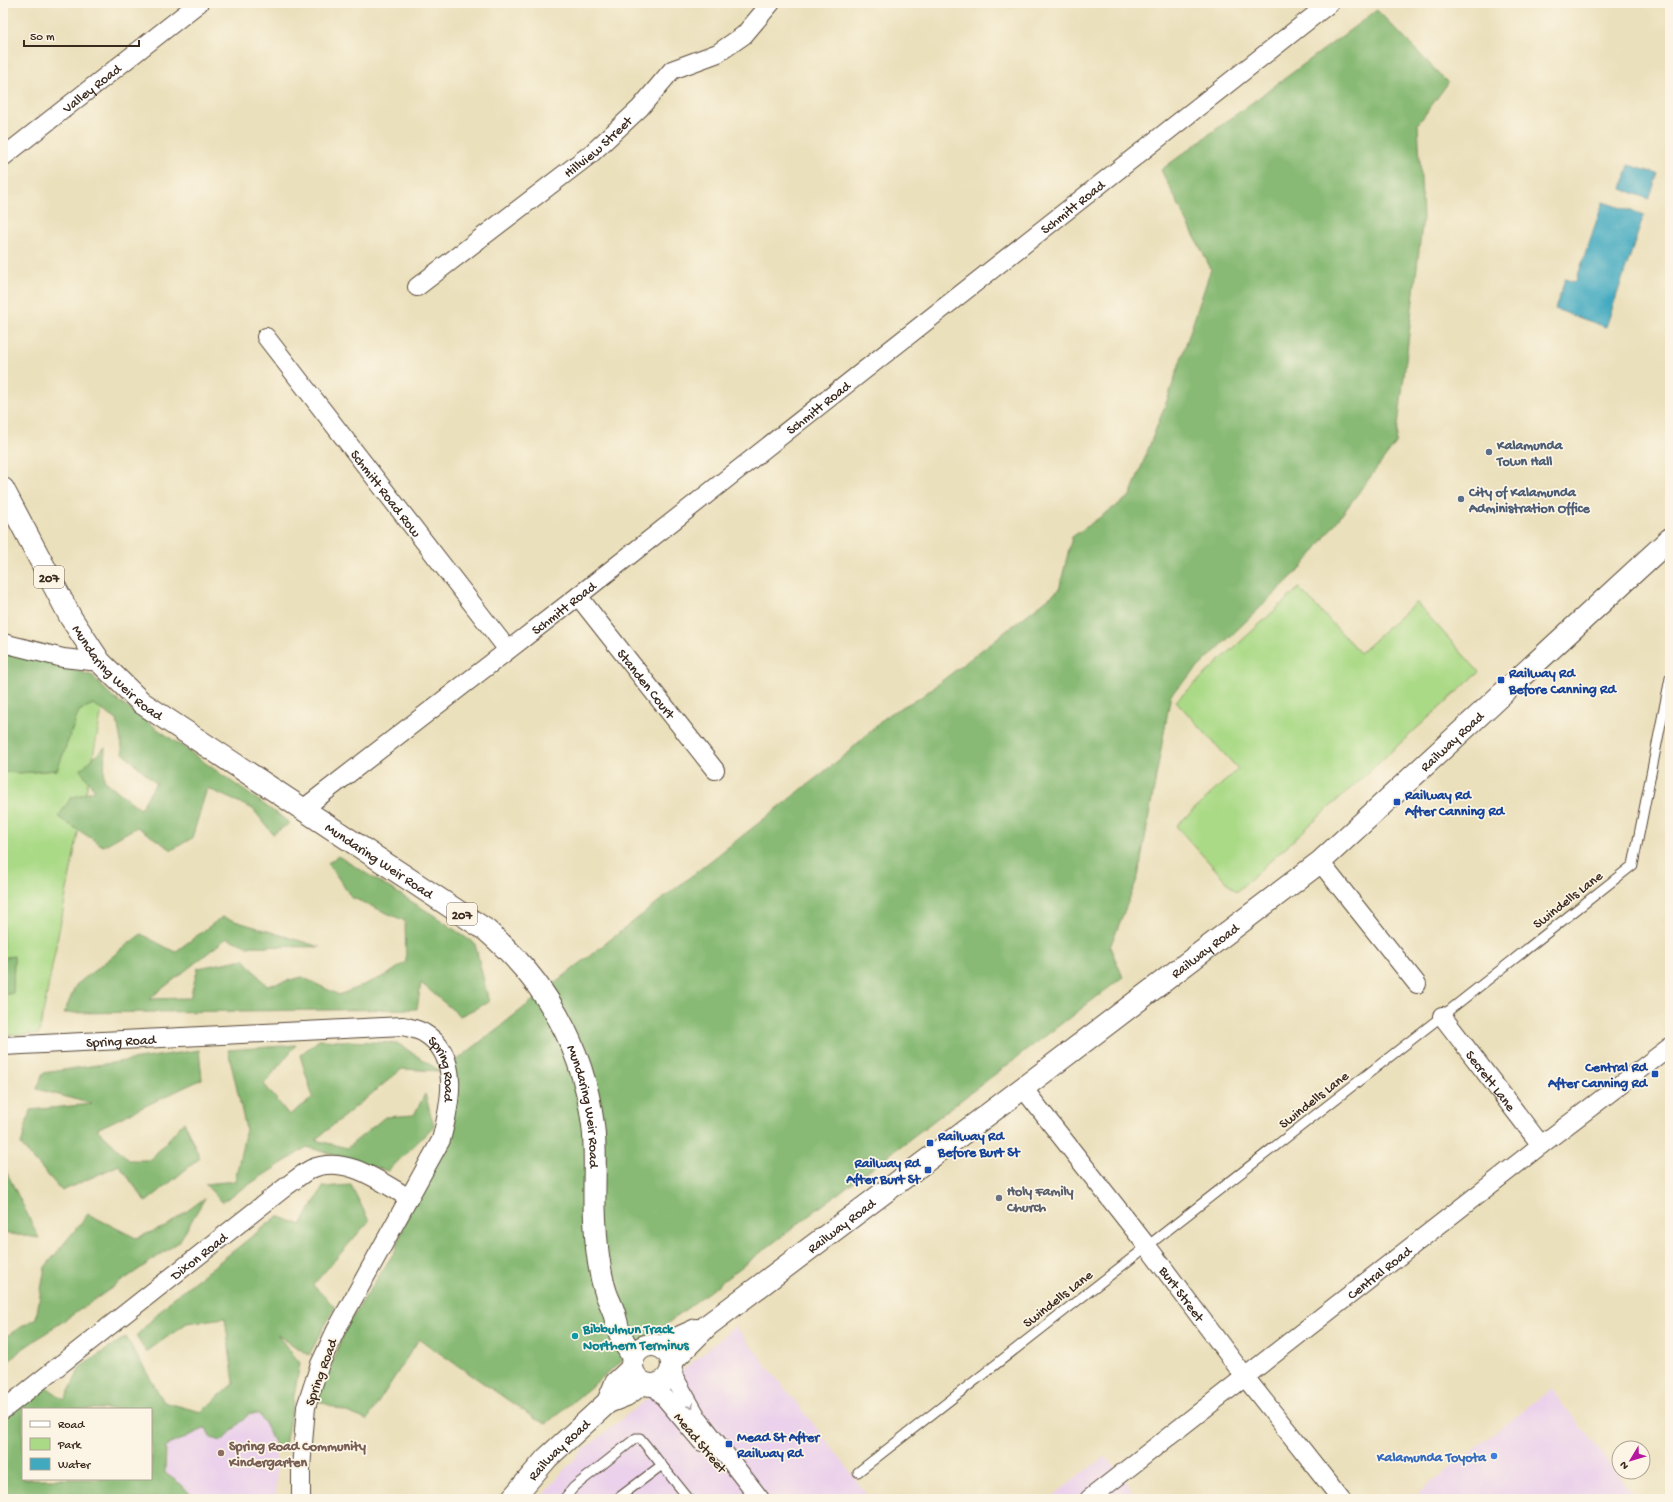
<svg xmlns="http://www.w3.org/2000/svg" width="1673" height="1502" font-family="'Gochi Hand',sans-serif">
	<rect width="100%" height="100%" fill="#fcf5e5"/>
	<filter id="ink" filterUnits="userSpaceOnUse"><feTurbulence type="fractalNoise" baseFrequency=".025" numOctaves="2"/><feDisplacementMap in="SourceGraphic" scale="8" xChannelSelector="R" yChannelSelector="G"/><feConvolveMatrix kernelMatrix="1 2 1 2 8 2 1 2 1" color-interpolation-filters="sRGB"/></filter>
	<filter id="wash" filterUnits="userSpaceOnUse"><feTurbulence type="fractalNoise" baseFrequency=".012" numOctaves="4" result="noise"/><feDisplacementMap in="SourceGraphic" scale="16" xChannelSelector="R" yChannelSelector="G"/><feGaussianBlur stdDeviation="0.9" result="paint"/><feColorMatrix in="noise" values="0 0 0 0 0 0 0 0 0 0 0 0 0 0 0 0 0 1.4 0 .05"/><feComposite in="paint" operator="in"/></filter>
	<g filter="url(#wash)">
		<rect width="100%" height="100%" fill="#ebe0bc"/>
		<path fill="#ebd1eb" d="M735,1326L836,1452L870,1499H541L557,1478L581,1452L705,1352Z
			M1551,1389L1638,1499H1411Z
			M250,1414L259,1415L265,1423L272,1442L277,1461L276,1499H196L182,1484L166,1473L167,1446L206,1429L211,1439L222,1441Z
			M1105,1456L1138,1499H1049Z"/>
		<path fill="#abda87" stroke="#738252" d="M1299,588L1360,653L1416,602L1479,672L1236,892L1176,826L1238,769L1176,701Z
			M93,704L102,710L39,1034L3,1035V995L13,993L14,956L3,958V772L19,773L57,770L79,711Z"/>
		<path fill="#88ba74" stroke="#627249" fill-rule="evenodd" d="M1377,10L1448,83L1418,124L1423,217L1396,443L1303,566L1171,694L1138,877L1110,947L1123,977L673,1319L547,1423L537,1420L419,1339L367,1420L316,1400L348,1324L395,1251L414,1199L454,1125L447,1068L844,756L889,714L921,697L1059,590L1072,537L1130,496L1169,395L1211,269L1161,170Z
			M3,651L43,660L93,676L111,696L290,823L273,834L253,809L207,788L192,838L172,850L137,827L103,846L58,817L71,798L95,790L80,770L105,747L104,780L140,809L156,783L123,753L117,720L93,704L79,711L57,770L19,773L3,772Z
			M338,856L435,916L475,944L489,1002L460,1016L421,983L417,1009L64,1013L76,985L141,934L175,952L222,917L320,947L246,946L227,938L149,999L190,998L198,968L244,959L267,986L302,977L339,995L387,975L406,962L405,921L351,897L328,863Z
			M14,956L13,993L3,995V958Z
			M319,1040L397,1043L440,1071L402,1069L315,1140L347,1148L385,1117L414,1115L425,1094L434,1126L388,1171L307,1147L222,1202L205,1184L235,1181L246,1129L228,1050L296,1045L264,1084L289,1115L313,1098L300,1055Z
			M199,1050L202,1079L97,1129L129,1160H150L184,1122L200,1158L146,1202L119,1165L62,1191L21,1145L30,1110L92,1104L37,1089L43,1073Z
			M3,1165L39,1238L4,1233L3,1236Z
			M351,1185L369,1221L313,1285L335,1307L309,1355L277,1335L300,1363L285,1446L278,1449C270,1438 267,1425 259,1414L250,1413L222,1441L211,1438L206,1428L166,1446L165,1473L182,1485L195,1499H3V1418L45,1386L65,1400L80,1367L126,1337L164,1402L201,1412L234,1383L225,1318L187,1323L146,1352L136,1336L172,1299L278,1216L301,1225L323,1187ZM23,1409H151V1479H23Z
			M205,1198L179,1242L21,1350L3,1367V1338L36,1318L45,1267L88,1214L136,1238L165,1227Z"/>
		<path fill="#40a9c0" stroke="#3e6a6f" d="M1629,165L1658,174L1649,199L1622,189Z
			M1603,202L1644,215L1606,327L1555,309L1565,279L1574,282L1576,281Z"/>
	</g>
	<g filter="url(#ink)">
		<g fill="none" stroke-linecap="round" stroke-linejoin="round">
			<g stroke="#554536" stroke-width="11">
				<path id="service" d="M858,1472L1442,1016L1633,865L1670,678
					M564,1499L574,1487L636,1438H640L689,1499
					M617,1499L662,1465"/>
			</g>
			<g stroke="#554536" stroke-width="20">
				<g id="minor">
					<path id="s1" d="M3,157L199,3"/>
					<path id="s2" d="M417,287L592,153L640,108L672,70L718,53L744,35L771,3"/>
					<path id="s3" d="M266,337L508,650"/>
					<path id="s4" d="M578,596L715,770"/>
					<path d="M3,643L63,658L100,662"/>
					<path id="s5" d="M303,809L578,596L1330,3"/>
					<path d="M1320,862L1417,984"/>
					<path id="s6" d="M1442,1016L1541,1145"/>
					<path id="s7" d="M3,1046L403,1026C410,1028 418,1029 424,1033C462,1055 450,1106 441,1140L336,1330L320,1364L306,1407L301,1468V1499"/>
					<path id="s8" d="M1023,1088L1147,1246L1245,1377L1341,1499"/>
					<path d="M671,1372L698,1419L760,1499"/>
					<path d="M654,1385L702,1442"/>
					<path id="s9" d="M3,1410L288,1185C295,1180 303,1173 311,1169C345,1154 381,1182 409,1198"/>
					<path id="s10" d="M1089,1499L1541,1145L1670,1047"/>
				</g>
			</g>
			<g stroke="#554536" stroke-width="24">
				<g id="tertiary">
					<path d="M662,1347L676,1339L696,1330"/>
					<path id="s11" d="M672,1361L708,1325L1023,1088L1320,862L1670,539"/>
				</g>
			</g>
			<g stroke="#554536" stroke-width="24">
				<g id="secondary">
					<path d="M608,1402L616,1383L632,1368"/>
					<path id="s12" d="M512,1499L547,1458L608,1402L626,1395L643,1383"/>
				</g>
			</g>
			<g stroke="#554536" stroke-width="24">
				<g id="primary">
					<path id="s13" d="M3,489L71,618L100,662L142,703L486,930C545,981 583,1046 593,1125C597,1155 593,1187 595,1219C596,1244 598,1269 606,1293C608,1299 611,1304 613,1310C616,1318 617,1328 621,1336C624,1343 629,1350 633,1357"/>
					<circle cx="652" cy="1365" r="20"/>
				</g>
			</g>
			<use href="#service" stroke="#fff" stroke-width="9"/>
			<use href="#minor" stroke="#fff" stroke-width="18"/>
			<use href="#tertiary" stroke="#fff" stroke-width="22"/>
			<use href="#secondary" stroke="#fff" stroke-width="22"/>
			<use href="#primary" stroke="#fff" stroke-width="22"/>
		</g>
		<defs><path id="oneway-chevron" d="M-2-3.5L2.5 0L-2 3.5" fill="none" stroke-width="1.6" stroke-linecap="round" stroke-linejoin="round"/></defs>
		<use stroke="#a79f9a" href="#oneway-chevron" transform="translate(691 1406) rotate(60)"/>
	</g>
	<g fill="#5c6f8a" stroke="#fcf5e5" stroke-width="1.5">
		<circle cx="1489" cy="452" r="4"/>
		<circle cx="1461" cy="499" r="4"/>
	</g>
	<g fill="#1a4fb4" stroke="#fcf5e5" stroke-width="1.5">
		<rect x="1497" y="676" width="8" height="8" rx="2"/>
		<rect x="1393" y="798" width="8" height="8" rx="2"/>
		<rect x="1651" y="1070" width="8" height="8" rx="2"/>
		<rect x="926" y="1139" width="8" height="8" rx="2"/>
		<rect x="924" y="1166" width="8" height="8" rx="2"/>
		<rect x="725" y="1440" width="8" height="8" rx="2"/>
	</g>
	<circle fill="#6b7280" stroke="#fcf5e5" stroke-width="1.5" cx="999" cy="1198" r="4"/>
	<circle fill="#0f9aa8" stroke="#fcf5e5" stroke-width="1.5" cx="575" cy="1336" r="4"/>
	<circle fill="#8d6e63" stroke="#fcf5e5" stroke-width="1.5" cx="221" cy="1453" r="4"/>
	<circle fill="#3f7fe0" stroke="#fcf5e5" stroke-width="1.5" cx="1494" cy="1456" r="4"/>
	<g text-anchor="middle" stroke-width="3.5" stroke-linejoin="round" paint-order="stroke">
		<g fill="#fcf5e5" stroke="#75675a" stroke-width="1">
			<rect x="34" y="566" width="30" height="22" rx="3"/>
			<rect x="447" y="903" width="30" height="22" rx="3"/>
		</g>
		<g font-size="13" font-weight="bold" fill="#3b2a1e">
			<text x="49" y="582">207</text>
			<text x="462" y="919">207</text>
		</g>
		<g font-size="14" fill="#3b2a1e" stroke="#fcf5e5">
			<text dy="5" stroke="none"><textPath href="#s1" startOffset="112">Valley Road</textPath></text>
			<text dy="5" stroke="none"><textPath href="#s2" startOffset="229">Hillview Street</textPath></text>
			<text dy="5" stroke="none"><textPath href="#s5" startOffset="977">Schmitt Road</textPath></text>
			<text dy="5" stroke="none"><textPath href="#s5" startOffset="653">Schmitt Road</textPath></text>
			<text dy="5" stroke="none"><textPath href="#s3" startOffset="197">Schmitt Road Row</textPath></text>
			<text dy="5" stroke="none"><textPath href="#s5" startOffset="329">Schmitt Road</textPath></text>
			<text dy="5" stroke="none"><textPath href="#s13" startOffset="218">Mundaring Weir Road</textPath></text>
			<text dy="5" stroke="none"><textPath href="#s4" startOffset="111">Standen Court</textPath></text>
			<text dy="5" stroke="none"><textPath href="#s11" startOffset="997">Railway Road</textPath></text>
			<text dy="5" stroke="none"><textPath href="#s13" startOffset="542">Mundaring Weir Road</textPath></text>
			<text transform="translate(1567 899) rotate(-38)" y="5">Swindells Lane</text>
			<text dy="5" stroke="none"><textPath href="#s11" startOffset="673">Railway Road</textPath></text>
			<text dy="5" stroke="none"><textPath href="#s7" startOffset="118">Spring Road</textPath></text>
			<text dy="5" stroke="none"><textPath href="#s7" startOffset="466">Spring Road</textPath></text>
			<text dy="5" stroke="none"><textPath href="#s6" startOffset="81">Secrett Lane</textPath></text>
			<text transform="translate(1313 1099) rotate(-38)" y="5">Swindells Lane</text>
			<text dy="5" stroke="none"><textPath href="#s13" startOffset="877">Mundaring Weir Road</textPath></text>
			<text dy="5" stroke="none"><textPath href="#s11" startOffset="217">Railway Road</textPath></text>
			<text dy="5" stroke="none"><textPath href="#s9" startOffset="249">Dixon Road</textPath></text>
			<text dy="5" stroke="none"><textPath href="#s10" startOffset="368">Central Road</textPath></text>
			<text dy="5" stroke="none"><textPath href="#s8" startOffset="260">Burt Street</textPath></text>
			<text transform="translate(1057 1298) rotate(-38)" y="5">Swindells Lane</text>
			<text transform="translate(320 1372) rotate(-70)" y="5">Spring Road</text>
			<text transform="translate(701 1442) rotate(50)" y="5">Mead Street</text>
			<text dy="5" stroke="none"><textPath href="#s12" startOffset="68">Railway Road</textPath></text>
		</g>
		<g font-size="14" font-weight="bold" fill="#4e5e75" stroke="#fcf5e5" text-anchor="start">
			<text x="1497" y="449">Kalamunda<tspan x="1497" dy="16">Town Hall</tspan></text>
			<text x="1469" y="496">City of Kalamunda<tspan x="1469" dy="16">Administration Office</tspan></text>
		</g>
		<g font-size="14" font-weight="bold" fill="#164399" stroke="#fcf5e5" text-anchor="start">
			<text x="1509" y="677">Railway Rd<tspan x="1509" dy="16">Before Canning Rd</tspan></text>
			<text x="1405" y="799">Railway Rd<tspan x="1405" dy="16">After Canning Rd</tspan></text>
			<text x="1647" y="1071" text-anchor="end">Central Rd<tspan x="1647" dy="16">After Canning Rd</tspan></text>
			<text x="938" y="1140">Railway Rd<tspan x="938" dy="16">Before Burt St</tspan></text>
			<text x="920" y="1167" text-anchor="end">Railway Rd<tspan x="920" dy="16">After Burt St</tspan></text>
			<text x="737" y="1441">Mead St After<tspan x="737" dy="16">Railway Rd</tspan></text>
		</g>
		<g font-size="14" font-weight="bold" fill="#5b616d" stroke="#fcf5e5" text-anchor="start">
			<text x="1007" y="1195">Holy Family<tspan x="1007" dy="16">Church</tspan></text>
		</g>
		<g font-size="14" font-weight="bold" fill="#0d838f" stroke="#fcf5e5" text-anchor="start">
			<text x="583" y="1333">Bibbulmun Track<tspan x="583" dy="16">Northern Terminus</tspan></text>
		</g>
		<g font-size="14" font-weight="bold" fill="#785e54" stroke="#fcf5e5" text-anchor="start">
			<text x="229" y="1450">Spring Road Community<tspan x="229" dy="16">Kindergarten</tspan></text>
		</g>
		<g font-size="14" font-weight="bold" fill="#366cbe" stroke="#fcf5e5" text-anchor="end">
			<text x="1486" y="1461">Kalamunda Toyota</text>
		</g>
	</g>
	<rect width="1673" height="1502" fill="none" stroke="#fcf5e5" stroke-width="16"/>
	<rect x="22" y="1408" width="130" height="72" fill="#fcf5e5" stroke="#afa495"/>
	<rect x="30" y="1421" width="20" height="6" fill="#ffffff" stroke="#afa495"/>
	<text x="58" y="1428" font-size="12" fill="#3b2a1e">Road</text>
	<rect x="30" y="1438" width="20" height="12" fill="#abda87" stroke="#afa495"/>
	<text x="58" y="1448" font-size="12" fill="#3b2a1e">Park</text>
	<rect x="30" y="1458" width="20" height="12" fill="#40a9c0" stroke="#afa495"/>
	<text x="58" y="1468" font-size="12" fill="#3b2a1e">Water</text>
	<g transform="translate(1631 1460) rotate(232)"><circle r="19" fill="#fcf5e5" stroke="#afa495"/>
	<path d="M0-3L7 15L0 10L-7 15Z" fill="#b5179e"/>
	<text y="-6" font-size="11" font-weight="bold" text-anchor="middle" fill="#3b2a1e">N</text>
	</g>
	<path d="M24 40v6h115v-6" fill="none" stroke="#3b2a1e" stroke-width="2"/>
	<text x="30" y="40" font-size="12" fill="#3b2a1e" stroke="#fcf5e5" stroke-width="3" paint-order="stroke">50 m</text>
</svg>
